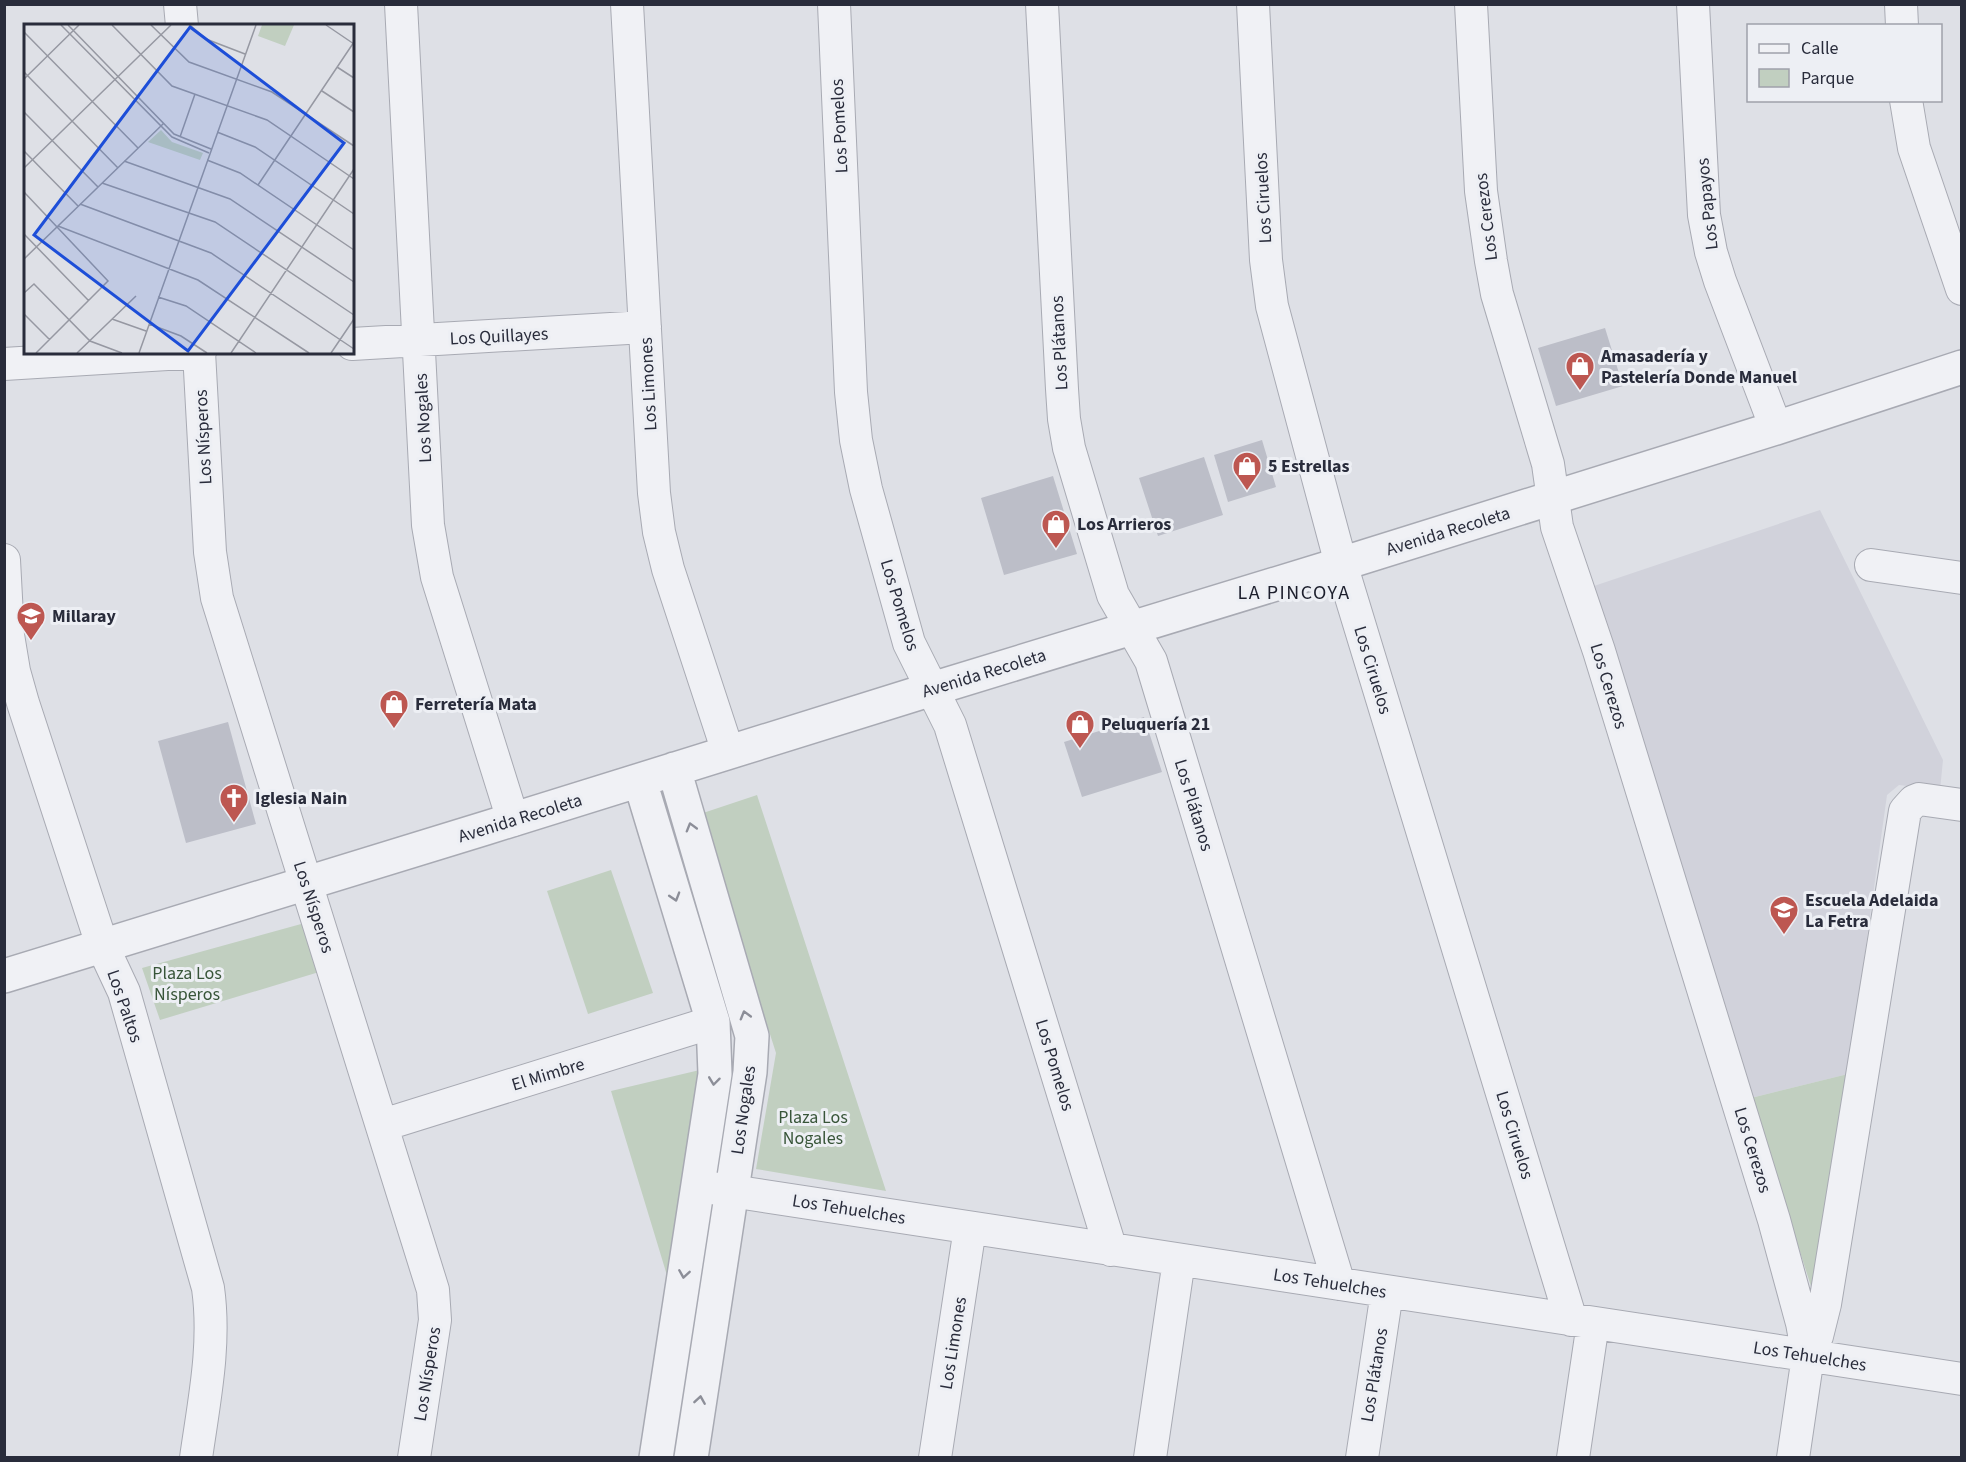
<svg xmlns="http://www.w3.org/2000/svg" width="1966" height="1462" font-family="'Source Sans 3',sans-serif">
	<rect width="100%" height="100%" fill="#dee0e6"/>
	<path fill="#d1d2db" d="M1820,510L1943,760L1940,790L1899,785L1887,795L1848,1074L1751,1098L1594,586Z"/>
	<path fill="#c1cfc0" d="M757,795L886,1191L756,1169L776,1053L700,814Z
		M611,870L653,993L588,1014L547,891Z
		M312,921L329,969L160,1020L142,968Z
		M704,1069L676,1305L611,1091Z
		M1848,1074L1816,1302L1751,1098Z"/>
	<path fill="#bcbec8" d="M1605,328L1623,386L1556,406L1538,348Z
		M1262,440L1276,487L1228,502L1214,455Z
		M1204,457L1223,515L1158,536L1139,478Z
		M1053,476L1077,554L1004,575L981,498Z
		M1144,717L1162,772L1082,797L1064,742Z
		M228,722L256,824L186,843L158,741Z"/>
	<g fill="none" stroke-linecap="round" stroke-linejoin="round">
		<g stroke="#a8aab3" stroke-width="34">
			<path id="minor" d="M180,4L182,26
				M401,4L428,525L437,577L513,820
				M627,4L654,493L659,532L668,569L728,752
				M834,4L851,392L856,440L866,489L909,643L950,725L1111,1250
				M1042,4L1062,389L1064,419L1069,448L1113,595L1151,661L1339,1284
				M1253,4L1266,260L1272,306L1341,564L1571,1320
				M1471,4L1481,191L1491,261L1497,294L1548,464L1557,527L1599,651L1774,1220L1802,1323L1808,1356
				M1693,4L1704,215L1711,252L1720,281L1776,428
				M1901,4L1902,26
				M1906,100L1914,148L1962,289
				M352,344L645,327
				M199,352L210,552L217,598L433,1290L435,1320L414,1458
				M4,364L200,352
				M4,560L8,635L14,671L23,703L102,945L124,992L208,1288C216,1345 204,1401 196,1458
				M1871,565L1962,578
				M383,1125L713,1022
				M705,1187L1962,1379
				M935,1458L970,1228
				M1150,1458L1179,1260
				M1362,1458L1387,1292
				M1573,1458L1593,1323
				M1793,1458L1808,1356L1817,1336L1825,1304L1905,811L1914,801L1919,799L1962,805"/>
		</g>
		<g stroke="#a8aab3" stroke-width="36">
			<path id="tertiary" d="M674,769L752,1036L750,1072L691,1458
				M640,781L713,1022L715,1074L656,1458
				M4,976L486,828L932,689L1341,564L1776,428L1962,367"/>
		</g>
		<use href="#minor" stroke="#f0f1f5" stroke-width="32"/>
		<use href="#tertiary" stroke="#f0f1f5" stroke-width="33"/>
	</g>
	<defs><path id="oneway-chevron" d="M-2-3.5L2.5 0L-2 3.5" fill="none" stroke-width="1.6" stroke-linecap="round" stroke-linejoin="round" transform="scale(1.5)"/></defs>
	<g stroke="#8c8e98">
		<use href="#oneway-chevron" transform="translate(691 827) rotate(-106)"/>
		<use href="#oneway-chevron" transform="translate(675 897) rotate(73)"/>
		<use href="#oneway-chevron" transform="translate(745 1015) rotate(-106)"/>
		<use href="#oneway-chevron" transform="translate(714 1081) rotate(97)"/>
		<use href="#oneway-chevron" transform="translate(684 1274) rotate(99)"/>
		<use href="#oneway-chevron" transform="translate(700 1400) rotate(-81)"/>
	</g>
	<defs>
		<g id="shop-pin" transform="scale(1.5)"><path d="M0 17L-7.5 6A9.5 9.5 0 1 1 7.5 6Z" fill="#bd5751" stroke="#edeff4"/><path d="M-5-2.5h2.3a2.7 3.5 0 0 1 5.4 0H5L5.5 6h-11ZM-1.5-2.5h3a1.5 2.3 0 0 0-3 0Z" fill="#fff"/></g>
		<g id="school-pin" transform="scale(1.5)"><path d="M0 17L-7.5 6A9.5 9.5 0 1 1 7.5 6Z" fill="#bd5751" stroke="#edeff4"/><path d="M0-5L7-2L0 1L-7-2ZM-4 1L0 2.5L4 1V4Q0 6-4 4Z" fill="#fff"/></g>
		<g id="church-pin" transform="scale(1.5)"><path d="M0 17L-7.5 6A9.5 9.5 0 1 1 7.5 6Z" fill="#bd5751" stroke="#edeff4"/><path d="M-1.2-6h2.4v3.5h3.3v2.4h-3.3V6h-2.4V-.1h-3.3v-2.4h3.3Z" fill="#fff"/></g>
	</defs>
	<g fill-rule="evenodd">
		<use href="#shop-pin" x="1580" y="366"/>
		<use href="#shop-pin" x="1247" y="466"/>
		<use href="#shop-pin" x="1056" y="524"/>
		<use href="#school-pin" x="31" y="616"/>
		<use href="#shop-pin" x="394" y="704"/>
		<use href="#shop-pin" x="1080" y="724"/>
		<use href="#church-pin" x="234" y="798"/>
		<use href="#school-pin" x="1784" y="910"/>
	</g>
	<g text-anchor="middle" stroke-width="6" stroke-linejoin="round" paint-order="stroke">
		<g font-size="18" fill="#292c3b" stroke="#edeff4">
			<text transform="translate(839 126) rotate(-93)" y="6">Los Pomelos</text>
			<text transform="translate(1263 198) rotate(-93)" y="6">Los Ciruelos</text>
			<text transform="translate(1707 204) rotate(-96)" y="6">Los Papayos</text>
			<text transform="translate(1486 217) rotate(-97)" y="6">Los Cerezos</text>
			<text transform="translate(499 336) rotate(-3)" y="6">Los Quillayes</text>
			<text transform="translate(1059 343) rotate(-93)" y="6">Los Plátanos</text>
			<text transform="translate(648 384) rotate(-93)" y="6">Los Limones</text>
			<text transform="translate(423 418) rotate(-93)" y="6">Los Nogales</text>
			<text transform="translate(203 437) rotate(-93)" y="6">Los Nísperos</text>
			<text transform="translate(1448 531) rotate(-17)" y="6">Avenida Recoleta</text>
			<text transform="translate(900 605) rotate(73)" y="6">Los Pomelos</text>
			<text transform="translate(1373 670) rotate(73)" y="6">Los Ciruelos</text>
			<text transform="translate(984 673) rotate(-17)" y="6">Avenida Recoleta</text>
			<text transform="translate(1609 686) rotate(73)" y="6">Los Cerezos</text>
			<text transform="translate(1194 805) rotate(73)" y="6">Los Plátanos</text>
			<text transform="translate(520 818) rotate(-17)" y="6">Avenida Recoleta</text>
			<text transform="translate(314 907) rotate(72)" y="6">Los Nísperos</text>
			<text transform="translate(125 1006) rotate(71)" y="6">Los Paltos</text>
			<text transform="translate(1055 1065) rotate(73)" y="6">Los Pomelos</text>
			<text transform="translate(548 1074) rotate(-17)" y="6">El Mimbre</text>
			<text transform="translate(743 1110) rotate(-82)" y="6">Los Nogales</text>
			<text transform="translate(1515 1135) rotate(73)" y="6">Los Ciruelos</text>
			<text transform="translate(1753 1150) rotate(73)" y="6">Los Cerezos</text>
			<text transform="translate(849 1209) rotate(9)" y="6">Los Tehuelches</text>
			<text transform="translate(1330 1283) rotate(9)" y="6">Los Tehuelches</text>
			<text transform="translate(953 1343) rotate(-81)" y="6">Los Limones</text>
			<text transform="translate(1810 1356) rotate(9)" y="6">Los Tehuelches</text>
			<text transform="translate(427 1374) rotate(-81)" y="6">Los Nísperos</text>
			<text transform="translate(1374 1375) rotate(-81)" y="6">Los Plátanos</text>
		</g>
		<g font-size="18" font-weight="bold" fill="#292c3b" stroke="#edeff4" text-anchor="start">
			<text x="1601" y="362">Amasadería y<tspan x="1601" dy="21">Pastelería Donde Manuel</tspan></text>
			<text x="1268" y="472">5 Estrellas</text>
			<text x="1077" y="530">Los Arrieros</text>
			<text x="52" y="622">Millaray</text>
			<text x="415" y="710">Ferretería Mata</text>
			<text x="1101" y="730">Peluquería 21</text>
			<text x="255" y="804">Iglesia Nain</text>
			<text x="1805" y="906">Escuela Adelaida<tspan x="1805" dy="21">La Fetra</tspan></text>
		</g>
		<g font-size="18" fill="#385539" stroke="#edeff4">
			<text x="187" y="979">Plaza Los<tspan x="187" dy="21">Nísperos</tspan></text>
			<text x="813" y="1123">Plaza Los<tspan x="813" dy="21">Nogales</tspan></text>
		</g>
		<g font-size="20" letter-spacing="1.5" fill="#1c1e2c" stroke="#edeff4">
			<text x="1294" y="599">LA PINCOYA</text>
		</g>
	</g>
	<g transform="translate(24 24)">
		<rect width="330" height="330" fill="#dee0e6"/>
		<path d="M238,1H270L261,22L234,12ZM137,106L148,118L179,129L176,136L124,118Z" fill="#c1cfc0"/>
		<path fill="none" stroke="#9698a2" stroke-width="1.5" d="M37,1L148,113L185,129M44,1L150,110L187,125M88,1L148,62L243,96L330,155M127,1L165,38L248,68L330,122M166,1L182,15L221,30M302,1L330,20M0,8L114,124M313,43L330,54M0,48L94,144M0,55L55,1M298,67L330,88M0,88L74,163M193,108L231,123L330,190M156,113L171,70M0,127L54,182M183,136L216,149L330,226M100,137L206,175L330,258M0,144L147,1M78,159L191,198L330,291M234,161L330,18M0,168L84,257L12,329M56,180L187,229L330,325M34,202L174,256L285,329M0,210L65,277M0,235L140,99M0,269L10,260L66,317L98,329M134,273L162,282L232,329M0,290L26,316M88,295L122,307M125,300L157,312L183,329M53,329L112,272M115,329L232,1M207,329L330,145M307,329L330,295"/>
		<path fill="#1d4ed8" fill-opacity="0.15" stroke="#1d4ed8" stroke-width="3" d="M166,3L320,119L164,327L10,211Z"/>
		<rect width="330" height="330" fill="none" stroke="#292c3b" stroke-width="3"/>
	</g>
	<rect width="1966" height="1462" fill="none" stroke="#292c3b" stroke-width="12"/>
	<rect x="1747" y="24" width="195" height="78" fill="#edeff4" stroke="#9fa1aa" stroke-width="1.5"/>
	<rect x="1759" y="44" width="30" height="9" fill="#f0f1f5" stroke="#9fa1aa" stroke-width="1.5"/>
	<text x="1801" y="54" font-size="18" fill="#292c3b">Calle</text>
	<rect x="1759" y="69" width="30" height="18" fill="#c1cfc0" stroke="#9fa1aa" stroke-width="1.5"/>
	<text x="1801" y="84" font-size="18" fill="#292c3b">Parque</text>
</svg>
